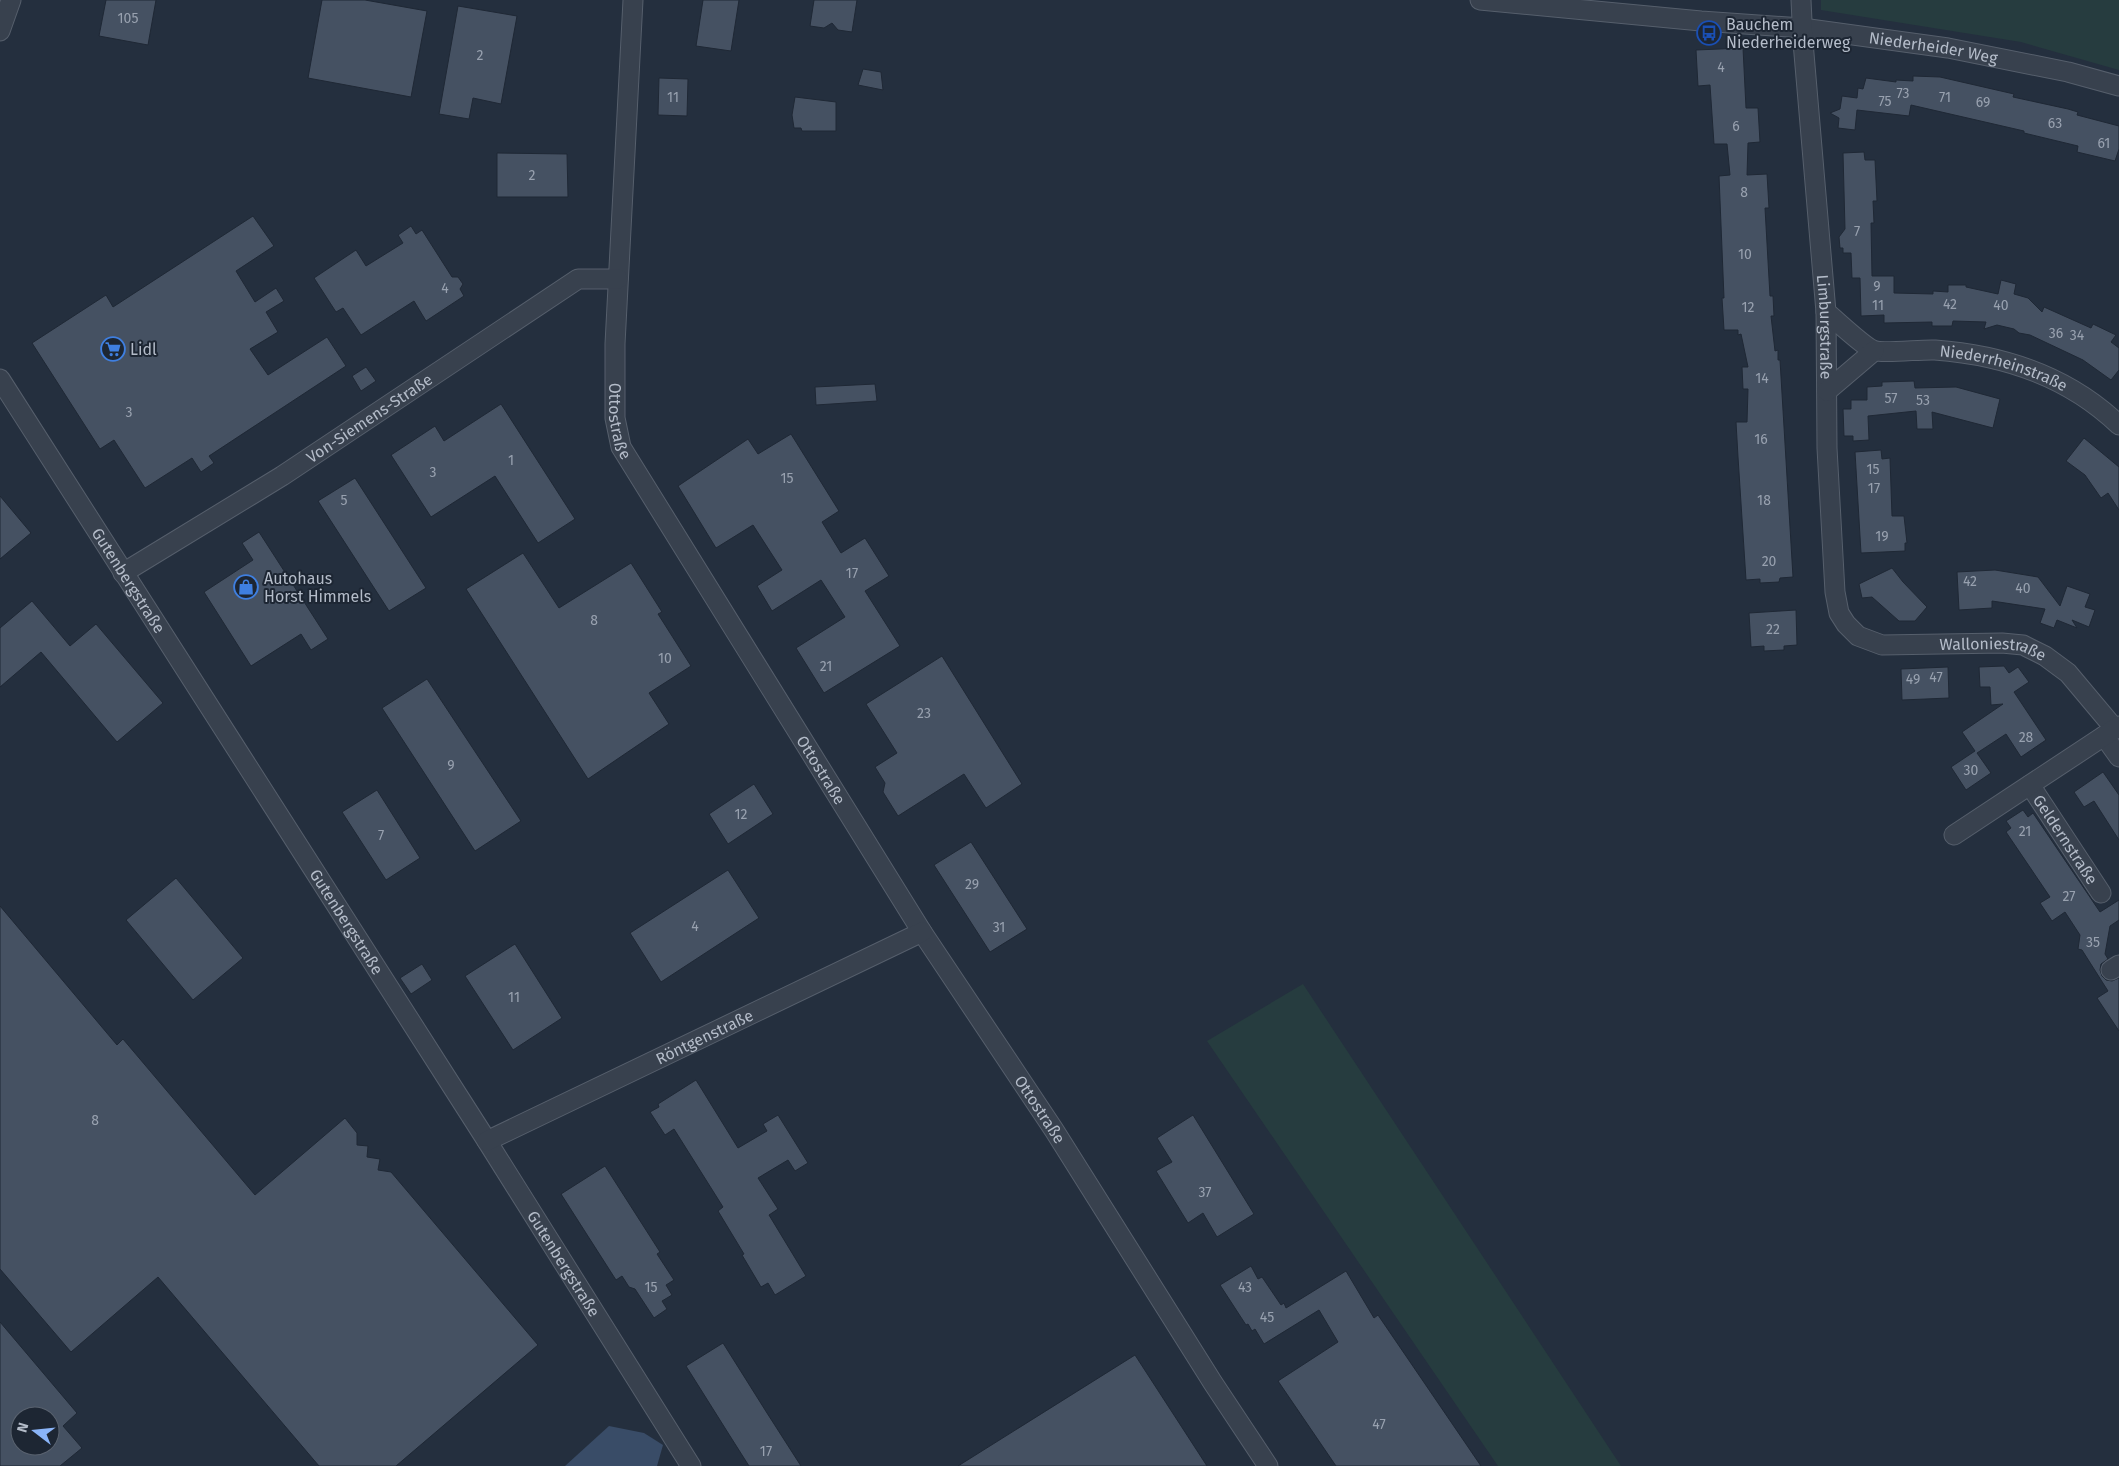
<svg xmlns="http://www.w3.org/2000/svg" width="2119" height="1466" font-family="'Fira Sans',sans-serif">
	<rect width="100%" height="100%" fill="#242f3e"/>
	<path fill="#263c3f" d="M1821,0H2119V70L2021,42L1821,10Z
		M1303,984L1621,1466H1498L1207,1041Z"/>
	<path fill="#394c67" d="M609,1426L644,1433L663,1445L657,1466H565Z"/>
	<path fill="#455162" stroke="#1f2835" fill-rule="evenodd" d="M106,0H156L148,45L99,36Z
		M322,0H365L427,11L411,97L308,78Z
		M703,0H739L731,51L696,46Z
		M814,0H857L852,32L838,30L832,23L824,28L810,26Z
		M458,6L517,16L501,104L473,98L469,119L439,114Z
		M1743,48L1746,108H1758L1760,142L1748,143L1747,175L1767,174L1769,208H1765L1770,296H1773L1774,316H1771L1775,351L1778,350V360H1780L1793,577L1780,578L1779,582L1760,583V579L1746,580L1738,457L1736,422H1747L1748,389H1743L1742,367H1748L1741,334L1738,335V330H1724L1722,298H1724L1719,176L1730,175L1727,144H1714L1710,85L1698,86L1696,50Z
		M863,69L881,72L883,90L858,85Z
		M1913,76L1940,77L2014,94L2013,97L2068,109L2078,112L2077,115L2119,126V149L2115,161L2077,152L2078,146L2024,133V131L1911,105L1909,116L1857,110L1855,130L1838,128L1839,118L1830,113L1840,109L1842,96L1857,98L1858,88L1863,89L1866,78L1896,82V80L1913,81Z
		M659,78L688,79L687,116L658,115Z
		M795,97L836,102V131H802L801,128H794L792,115Z
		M1864,152L1865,160H1875L1877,201H1873L1874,223H1871L1872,276H1894V293L1933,294V291L1948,292V285H1966V287L1998,294L2001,280L2016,284L2014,294L2028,298L2042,312L2044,307L2091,328L2093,324L2116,335L2111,342L2119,348V370L2111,380L2083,360L2030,335L2019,333L2014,329L1997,325L1984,329L1986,322L1953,321L1952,326H1932V322L1884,323V315L1861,316L1860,278H1852L1851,253H1843V248H1840L1839,237L1845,229L1843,153Z
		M497,153L567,154L568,197H497Z
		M253,216L274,246L236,271L255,302L276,288L284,301L266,312L278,332L250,349L268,375L327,337L346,366L209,456L214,463L201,472L192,458L145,488L114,440L100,449L32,343L106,295L113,307Z
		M411,226L416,234L422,230L452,277H458L463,284L460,289L464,296L426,321L414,301L361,335L343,308L336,312L314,278L356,250L366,266L403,243L398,235Z
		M366,367L376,381L361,391L352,376Z
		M1914,381L1915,388L1956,387L2000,399L1993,428L1932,412L1933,429H1917L1916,411L1868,416L1869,440L1853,441V436H1844L1843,409H1851V400H1867V387L1882,386V382Z
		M875,384L877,401L816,405L815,387Z
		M501,404L575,519L538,543L495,476L431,517L391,455L435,426L444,441Z
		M791,434L839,511L822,522L841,553L865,538L889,576L865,591L900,646L824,693L796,648L845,617L821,580L772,611L757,586L782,570L753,525L716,548L678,486L748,439L758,454Z
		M2084,438L2119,467V510L2108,493L2101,498L2085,475L2066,461Z
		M1881,450L1882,459L1890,458L1892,516H1904L1907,543H1905V551L1861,553L1855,452Z
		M355,478L426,588L389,611L318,501Z
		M0,496L31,533L0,559Z
		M259,532L328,639L311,650L301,634L251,666L204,592L253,560L242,543Z
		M523,553L559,608L631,563L662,612L658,614L691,666L649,693L669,724L588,779L466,589Z
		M1892,568L1903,582L1927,607L1915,621H1899L1872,597L1862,598L1859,584Z
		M1995,570L2038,577L2060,606L2067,586L2090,594L2085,607L2095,610L2089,627L2072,620L2077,628L2057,620L2054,628L2040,623L2045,609L1992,601V608L1959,610L1957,572Z
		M32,601L70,646L96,624L163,703L117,742L41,652L0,687V628Z
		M1796,610L1797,645L1784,646V650L1764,651V646L1751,647L1749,613Z
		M942,656L1022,784L986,808L964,774L898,816L883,792L885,783L875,767L897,753L866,704Z
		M2004,666L2009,673L2018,667L2029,682L2014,692L2046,740L2021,757L2006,734L1977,753L1991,773L1966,790L1951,767L1975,751L1962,732L2003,704L1991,705L1990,687H1980L1979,667Z
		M1948,667L1949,698L1902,700L1901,669Z
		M427,679L521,821L475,851L382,708Z
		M2103,772L2119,795V840L2094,801L2084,807L2074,792Z
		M754,784L773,814L728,844L709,814Z
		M377,790L420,858L386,880L342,812Z
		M2023,810L2028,817L2033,813L2100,912L2119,900V920L2110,926L2105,954L2108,959L2101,964L2100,970L2102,976L2106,980L2112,981L2119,978V1031L2097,998L2108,991L2082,950L2078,949L2080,935L2065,912L2052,921L2040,903L2050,897L2006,832L2011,828L2006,821Z
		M971,842L1027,929L990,952L934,865Z
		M728,870L759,918L661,982L630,933Z
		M176,878L243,958L193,1000L126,920Z
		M0,906L117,1045L123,1039L255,1195L345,1118L357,1133V1145L368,1146L367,1157L380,1159L378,1170L391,1172L538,1345L396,1466H319L158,1277L71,1352L0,1269Z
		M515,944L562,1018L513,1050L465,976Z
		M422,964L432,980L411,994L400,978Z
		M696,1080L738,1148L767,1131L763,1124L778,1115L808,1163L795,1171L788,1160L758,1178L778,1209L769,1215L806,1276L775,1295L768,1283L761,1287L742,1255L744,1254L718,1211L723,1207L674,1129L665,1135L650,1112L659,1107L658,1104Z
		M1193,1115L1254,1214L1217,1237L1203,1213L1188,1223L1156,1171L1172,1162L1157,1138Z
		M605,1166L660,1252L657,1254L674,1280L666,1285L672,1295L662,1301L667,1309L654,1318L635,1289L629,1287L622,1276L616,1280L561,1194Z
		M1251,1266L1258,1279L1262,1277L1281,1305L1284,1303L1286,1308L1346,1271L1374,1318L1378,1315L1481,1466H1336L1278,1381L1338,1342L1319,1310L1264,1344L1255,1329L1252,1331L1248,1324L1246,1325L1220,1285Z
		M0,1322L77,1413L63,1426L82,1448L60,1466H0ZM20,1416H50V1446H20Z
		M723,1343L767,1413L801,1466H749L730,1436L686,1366Z
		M1135,1355L1207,1466H958Z"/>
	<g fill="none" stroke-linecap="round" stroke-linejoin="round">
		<g stroke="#565f6c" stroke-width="21">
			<g id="minor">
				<path id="s1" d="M633,0L615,344V418L621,447L922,932L1054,1130L1213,1383L1268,1466"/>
				<path id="s2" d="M1480,0L1701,21L1802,28L1948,48L2068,72L2119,86"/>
				<path id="s3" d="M1801,0L1803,42L1826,312L1827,448L1835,592L1839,613L1846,624L1858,636L1882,645L2002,643L2023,645L2045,656L2068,673L2115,729"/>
				<path d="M0,31L11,0"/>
				<path id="s4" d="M1826,312C1836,320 1863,346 1873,350C1881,354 1923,349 1935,350C2003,355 2069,377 2119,425"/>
				<path id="s5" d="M0,379L487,1141L691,1466"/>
				<path d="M1827,391L1874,351"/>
				<path id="s6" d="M123,573L282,476L578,279H618"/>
				<path d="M2104,736L2119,757"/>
				<path id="s7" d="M2030,785L2101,893"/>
				<path d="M1954,835L2119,726"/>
				<path d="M2111,970L2119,965"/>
				<path id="s8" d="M487,1141L922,932"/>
			</g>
		</g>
		<use href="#minor" stroke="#38414e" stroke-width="19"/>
	</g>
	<defs>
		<g id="bus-ring" transform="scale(1.25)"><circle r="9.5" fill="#1d2633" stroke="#1a4fb4" stroke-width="1.5"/><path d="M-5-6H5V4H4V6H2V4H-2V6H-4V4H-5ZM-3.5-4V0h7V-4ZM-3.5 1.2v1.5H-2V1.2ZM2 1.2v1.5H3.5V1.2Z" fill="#1a4fb4"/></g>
		<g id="supermarket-ring" transform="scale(1.25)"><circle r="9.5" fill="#1d2633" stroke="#3f7fe0" stroke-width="1.5"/><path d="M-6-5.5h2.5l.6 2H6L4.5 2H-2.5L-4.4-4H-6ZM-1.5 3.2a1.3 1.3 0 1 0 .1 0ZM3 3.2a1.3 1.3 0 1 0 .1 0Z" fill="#3f7fe0"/></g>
		<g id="shop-ring" transform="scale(1.25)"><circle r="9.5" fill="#1d2633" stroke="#3f7fe0" stroke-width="1.5"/><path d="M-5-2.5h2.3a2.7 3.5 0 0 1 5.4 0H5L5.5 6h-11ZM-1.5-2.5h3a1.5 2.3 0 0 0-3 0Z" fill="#3f7fe0"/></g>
	</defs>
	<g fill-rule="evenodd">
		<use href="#bus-ring" x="1709" y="33"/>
		<use href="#supermarket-ring" x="113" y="349"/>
		<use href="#shop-ring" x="246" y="587"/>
	</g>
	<g text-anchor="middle" stroke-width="4" stroke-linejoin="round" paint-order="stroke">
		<g font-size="14" fill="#98a1af">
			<text x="128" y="23">105</text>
			<text x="480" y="60">2</text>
			<text x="1721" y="72">4</text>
			<text x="1903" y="98">73</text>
			<text x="673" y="102">11</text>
			<text x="1945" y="102">71</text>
			<text x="1885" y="106">75</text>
			<text x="1983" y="107">69</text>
			<text x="2055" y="128">63</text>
			<text x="1736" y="131">6</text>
			<text x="2104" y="148">61</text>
			<text x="532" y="180">2</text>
			<text x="1744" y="197">8</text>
			<text x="1857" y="236">7</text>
			<text x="1745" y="259">10</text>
			<text x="1877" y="291">9</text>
			<text x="445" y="293">4</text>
			<text x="1950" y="309">42</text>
			<text x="1878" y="310">11</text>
			<text x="2001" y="310">40</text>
			<text x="1748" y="312">12</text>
			<text x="2056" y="338">36</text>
			<text x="2077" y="340">34</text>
			<text x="1762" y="383">14</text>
			<text x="1891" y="403">57</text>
			<text x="1923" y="405">53</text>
			<text x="129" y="417">3</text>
			<text x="1761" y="444">16</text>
			<text x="511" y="465">1</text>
			<text x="1873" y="474">15</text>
			<text x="433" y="477">3</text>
			<text x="787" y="483">15</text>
			<text x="1874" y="493">17</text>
			<text x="344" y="505">5</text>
			<text x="1764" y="505">18</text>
			<text x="1882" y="541">19</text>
			<text x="1769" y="566">20</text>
			<text x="852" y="578">17</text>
			<text x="1970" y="586">42</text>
			<text x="2023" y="593">40</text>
			<text x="594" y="625">8</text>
			<text x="1773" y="634">22</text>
			<text x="665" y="663">10</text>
			<text x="826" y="671">21</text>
			<text x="1936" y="682">47</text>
			<text x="1913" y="684">49</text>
			<text x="924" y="718">23</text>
			<text x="2026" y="742">28</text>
			<text x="451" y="770">9</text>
			<text x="1971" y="775">30</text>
			<text x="741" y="819">12</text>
			<text x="2025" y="836">21</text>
			<text x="381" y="840">7</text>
			<text x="972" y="889">29</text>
			<text x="2069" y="901">27</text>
			<text x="695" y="931">4</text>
			<text x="999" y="932">31</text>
			<text x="2093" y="947">35</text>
			<text x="514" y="1002">11</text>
			<text x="95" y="1125">8</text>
			<text x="1205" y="1197">37</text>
			<text x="651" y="1292">15</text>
			<text x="1245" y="1292">43</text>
			<text x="1267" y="1322">45</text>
			<text x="1379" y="1429">47</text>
			<text x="766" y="1456">17</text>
		</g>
		<g font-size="16" fill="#b4bcc9" stroke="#1d2633" text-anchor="start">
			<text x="1726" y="30">Bauchem<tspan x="1726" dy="18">Niederheiderweg</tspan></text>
			<text x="130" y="355">Lidl</text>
			<text x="264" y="584">Autohaus<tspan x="264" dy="18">Horst Himmels</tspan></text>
		</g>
		<g font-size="16" fill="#b4bcc9" stroke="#1d2633">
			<text dy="6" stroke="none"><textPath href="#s2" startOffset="456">Niederheider Weg</textPath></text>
			<text dy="6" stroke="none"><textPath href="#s3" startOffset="328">Limburgstraße</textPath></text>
			<text dy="6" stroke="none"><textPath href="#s4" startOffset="194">Niederrheinstraße</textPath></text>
			<text dy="6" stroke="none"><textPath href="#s6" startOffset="291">Von-Siemens-Straße</textPath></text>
			<text dy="6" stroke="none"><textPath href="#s1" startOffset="422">Ottostraße</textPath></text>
			<text dy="6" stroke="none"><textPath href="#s5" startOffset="239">Gutenbergstraße</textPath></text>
			<text dy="6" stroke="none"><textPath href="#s3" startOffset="782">Walloniestraße</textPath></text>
			<text dy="6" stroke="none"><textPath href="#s1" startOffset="828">Ottostraße</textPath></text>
			<text dy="6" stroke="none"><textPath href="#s7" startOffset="65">Geldernstraße</textPath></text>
			<text dy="6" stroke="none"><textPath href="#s5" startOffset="644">Gutenbergstraße</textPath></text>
			<text dy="6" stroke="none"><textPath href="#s8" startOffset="241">Röntgenstraße</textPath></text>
			<text dy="6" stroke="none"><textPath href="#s1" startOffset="1232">Ottostraße</textPath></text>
			<text dy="6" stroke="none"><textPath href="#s5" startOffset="1049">Gutenbergstraße</textPath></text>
		</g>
	</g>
	<g transform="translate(35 1431) rotate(286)"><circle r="24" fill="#1d2633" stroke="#59626f"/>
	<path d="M0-4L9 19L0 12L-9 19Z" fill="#8ab4f8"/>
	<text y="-8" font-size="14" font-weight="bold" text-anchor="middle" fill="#b4bcc9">N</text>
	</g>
</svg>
